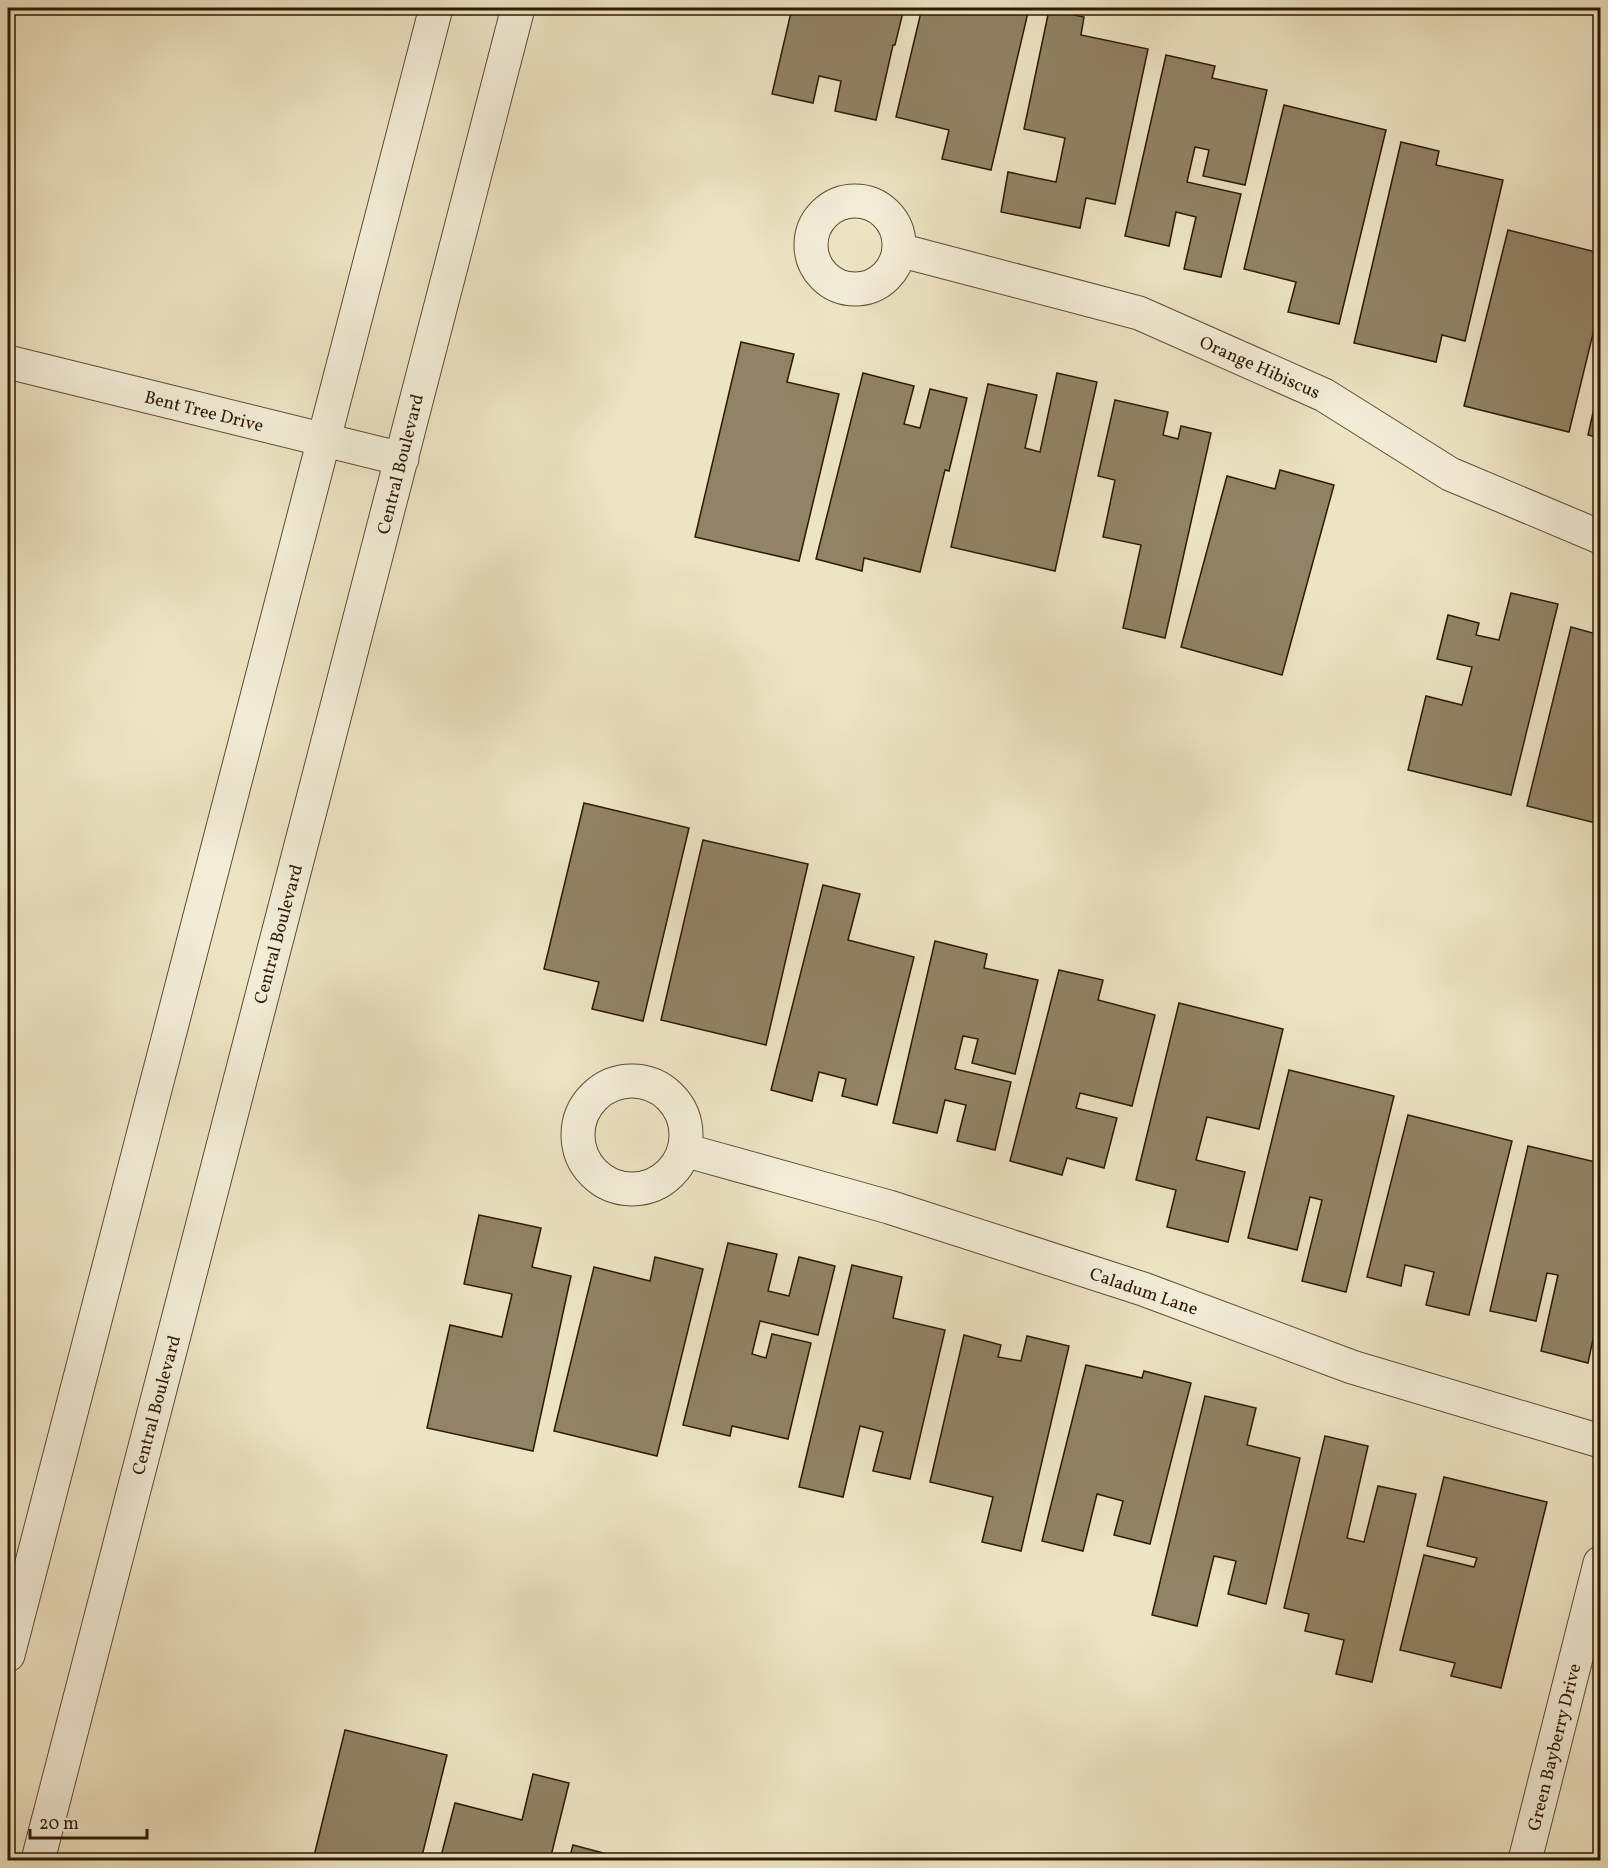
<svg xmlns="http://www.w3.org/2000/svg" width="1608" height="1868" font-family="Vollkorn,serif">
	<rect width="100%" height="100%" fill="#ede4c3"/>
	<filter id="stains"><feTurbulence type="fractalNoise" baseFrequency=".00333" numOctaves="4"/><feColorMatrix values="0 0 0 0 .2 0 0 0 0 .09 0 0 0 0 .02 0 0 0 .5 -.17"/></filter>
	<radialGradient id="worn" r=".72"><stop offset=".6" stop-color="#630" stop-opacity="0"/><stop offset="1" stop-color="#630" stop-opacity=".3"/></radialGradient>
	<path fill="#918365" stroke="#2e1a00" stroke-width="1.5" d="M792,8H904L895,45H893L876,120L835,111L841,81L819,76L813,103L772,94Z
		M922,8H1029L991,170L942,159L949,130L896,117Z
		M1049,10L1084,17L1081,35L1148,49L1115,204L1086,198L1080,228L1001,212L1008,172L1056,182L1065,138L1024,129Z
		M1166,55L1215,66L1212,78L1267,90L1245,185L1203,176L1209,150L1195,147L1187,182L1241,194L1221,277L1184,269L1196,217L1176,212L1169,246L1125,236Z
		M1284,105L1386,130L1339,324L1288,312L1296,282L1244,269Z
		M1401,142L1439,151L1436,165L1503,180L1465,341L1442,335L1436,362L1354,343Z
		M1508,230L1600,253V305L1569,432L1464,406Z
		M741,342L794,354L787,382L839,394L799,561L695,537Z
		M863,373L914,386L904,424L920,428L930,389L967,398L949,471L945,470L920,572L864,558L862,571L816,559Z
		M1057,373L1097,382L1055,571L951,547L988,384L1037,395L1025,448L1040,452Z
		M1597,395L1600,396V438L1588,435Z
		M1115,400L1168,412L1163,435L1178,439L1181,426L1211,433L1165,638L1123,628L1141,545L1103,537L1115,480L1098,476Z
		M1280,470L1334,485L1282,675L1181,647L1227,476L1275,489Z
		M1511,593L1558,604L1511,795L1408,770L1426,696L1462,705L1472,667L1437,659L1448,615L1479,623L1476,635L1499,640Z
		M1571,627L1600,635V824L1527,806Z
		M584,803L689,828L643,1021L592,1009L599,982L544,969Z
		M703,840L808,864L766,1045L661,1020Z
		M823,885L860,894L848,940L914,957L877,1105L842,1096L846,1079L819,1072L812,1101L771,1090Z
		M935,941L987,954L984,968L1038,980L1015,1074L972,1063L978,1039L963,1036L955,1069L1011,1082L995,1150L957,1141L966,1105L945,1100L937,1133L893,1123Z
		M1059,970L1103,980L1098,1000L1155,1015L1132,1106L1080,1093L1076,1108L1117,1118L1104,1168L1067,1158L1062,1175L1010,1161Z
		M1179,1003L1283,1029L1259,1129L1207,1117L1196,1160L1245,1172L1228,1242L1167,1227L1176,1190L1136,1180Z
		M1289,1070L1394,1096L1346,1292L1302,1281L1322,1200L1310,1197L1297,1250L1248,1238Z
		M1408,1115L1512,1141L1469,1315L1426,1305L1434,1272L1405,1265L1401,1286L1367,1277Z
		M1528,1146L1600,1163V1306L1588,1363L1541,1351L1558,1275L1547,1273L1536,1321L1490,1311Z
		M479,1215L541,1228L532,1267L571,1276L533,1451L427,1428L450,1325L502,1337L512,1294L464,1284Z
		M728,1243L777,1254L768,1291L789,1296L799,1257L835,1266L818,1335L760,1321L752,1354L766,1358L772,1334L811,1343L788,1439L732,1426L730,1436L683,1425Z
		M655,1257L703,1269L657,1456L554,1431L594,1267L650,1281Z
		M852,1265L902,1277L893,1318L945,1330L910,1479L873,1471L883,1432L860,1426L843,1497L799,1487Z
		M964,1335L1001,1345L998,1357L1021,1361L1027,1336L1069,1346L1021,1551L982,1542L993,1497L930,1482Z
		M1086,1365L1142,1378L1144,1371L1191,1383L1150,1544L1114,1535L1123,1501L1097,1494L1083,1551L1042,1541Z
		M1205,1396L1256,1408L1247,1445L1300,1458L1266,1604L1228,1594L1236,1561L1214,1556L1197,1626L1152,1615Z
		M1325,1436L1368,1446L1347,1538L1364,1542L1378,1486L1416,1494L1372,1682L1336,1674L1344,1640L1305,1631L1309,1614L1284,1608Z
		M1444,1477L1547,1502L1501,1688L1451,1676L1455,1663L1400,1650L1424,1555L1474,1567L1477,1558L1427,1546Z
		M345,1730L447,1755L421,1860H313Z
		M533,1774L569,1783L550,1860H440L455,1803L522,1820Z
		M573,1845L611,1855L609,1860H569Z"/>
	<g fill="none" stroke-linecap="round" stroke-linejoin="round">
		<g stroke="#5e4c31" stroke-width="35">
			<path id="minor" d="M811 245a44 44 0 1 1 88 0a44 44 0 1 1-88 0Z
				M899,250L1139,313L1324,395L1450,474L1600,537
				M8,362L402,459
				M578 1135a54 54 0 1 1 108 0a54 54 0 1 1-108 0Z
				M684,1150L889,1207L1143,1289L1352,1367L1600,1441
				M8,1655L436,8
				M38,1860L518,8
				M1525,1860L1600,1563"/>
		</g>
		<use href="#minor" stroke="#f3edd8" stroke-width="33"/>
	</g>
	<g text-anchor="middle" stroke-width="4.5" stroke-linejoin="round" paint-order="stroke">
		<g font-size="18" fill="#2e1a00" stroke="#f3edd8">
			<text transform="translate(1260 367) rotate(24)" y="6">Orange Hibiscus</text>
			<text transform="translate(204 411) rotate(14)" y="6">Bent Tree Drive</text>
			<text transform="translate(400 464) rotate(-76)" y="6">Central Boulevard</text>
			<text transform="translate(278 934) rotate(-75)" y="6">Central Boulevard</text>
			<text transform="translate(1144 1291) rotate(19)" y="6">Caladum Lane</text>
			<text transform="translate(156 1405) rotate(-75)" y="6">Central Boulevard</text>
			<text transform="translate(1554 1747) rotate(-76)" y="6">Green Bayberry Drive</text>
		</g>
	</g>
	<rect width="1608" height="1868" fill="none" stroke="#ede4c3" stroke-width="30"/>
	<rect x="9" y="9" width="1590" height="1850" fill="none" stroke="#2e1a00" stroke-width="3"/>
	<rect x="15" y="15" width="1578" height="1838" fill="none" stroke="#2e1a00" stroke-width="1.5"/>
	<path d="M30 1829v9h117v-9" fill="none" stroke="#2e1a00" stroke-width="3"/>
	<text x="39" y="1829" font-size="18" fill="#2e1a00" stroke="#f3edd8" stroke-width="4.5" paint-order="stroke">20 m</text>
	<rect width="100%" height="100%" filter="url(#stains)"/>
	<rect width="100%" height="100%" fill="url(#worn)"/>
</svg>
